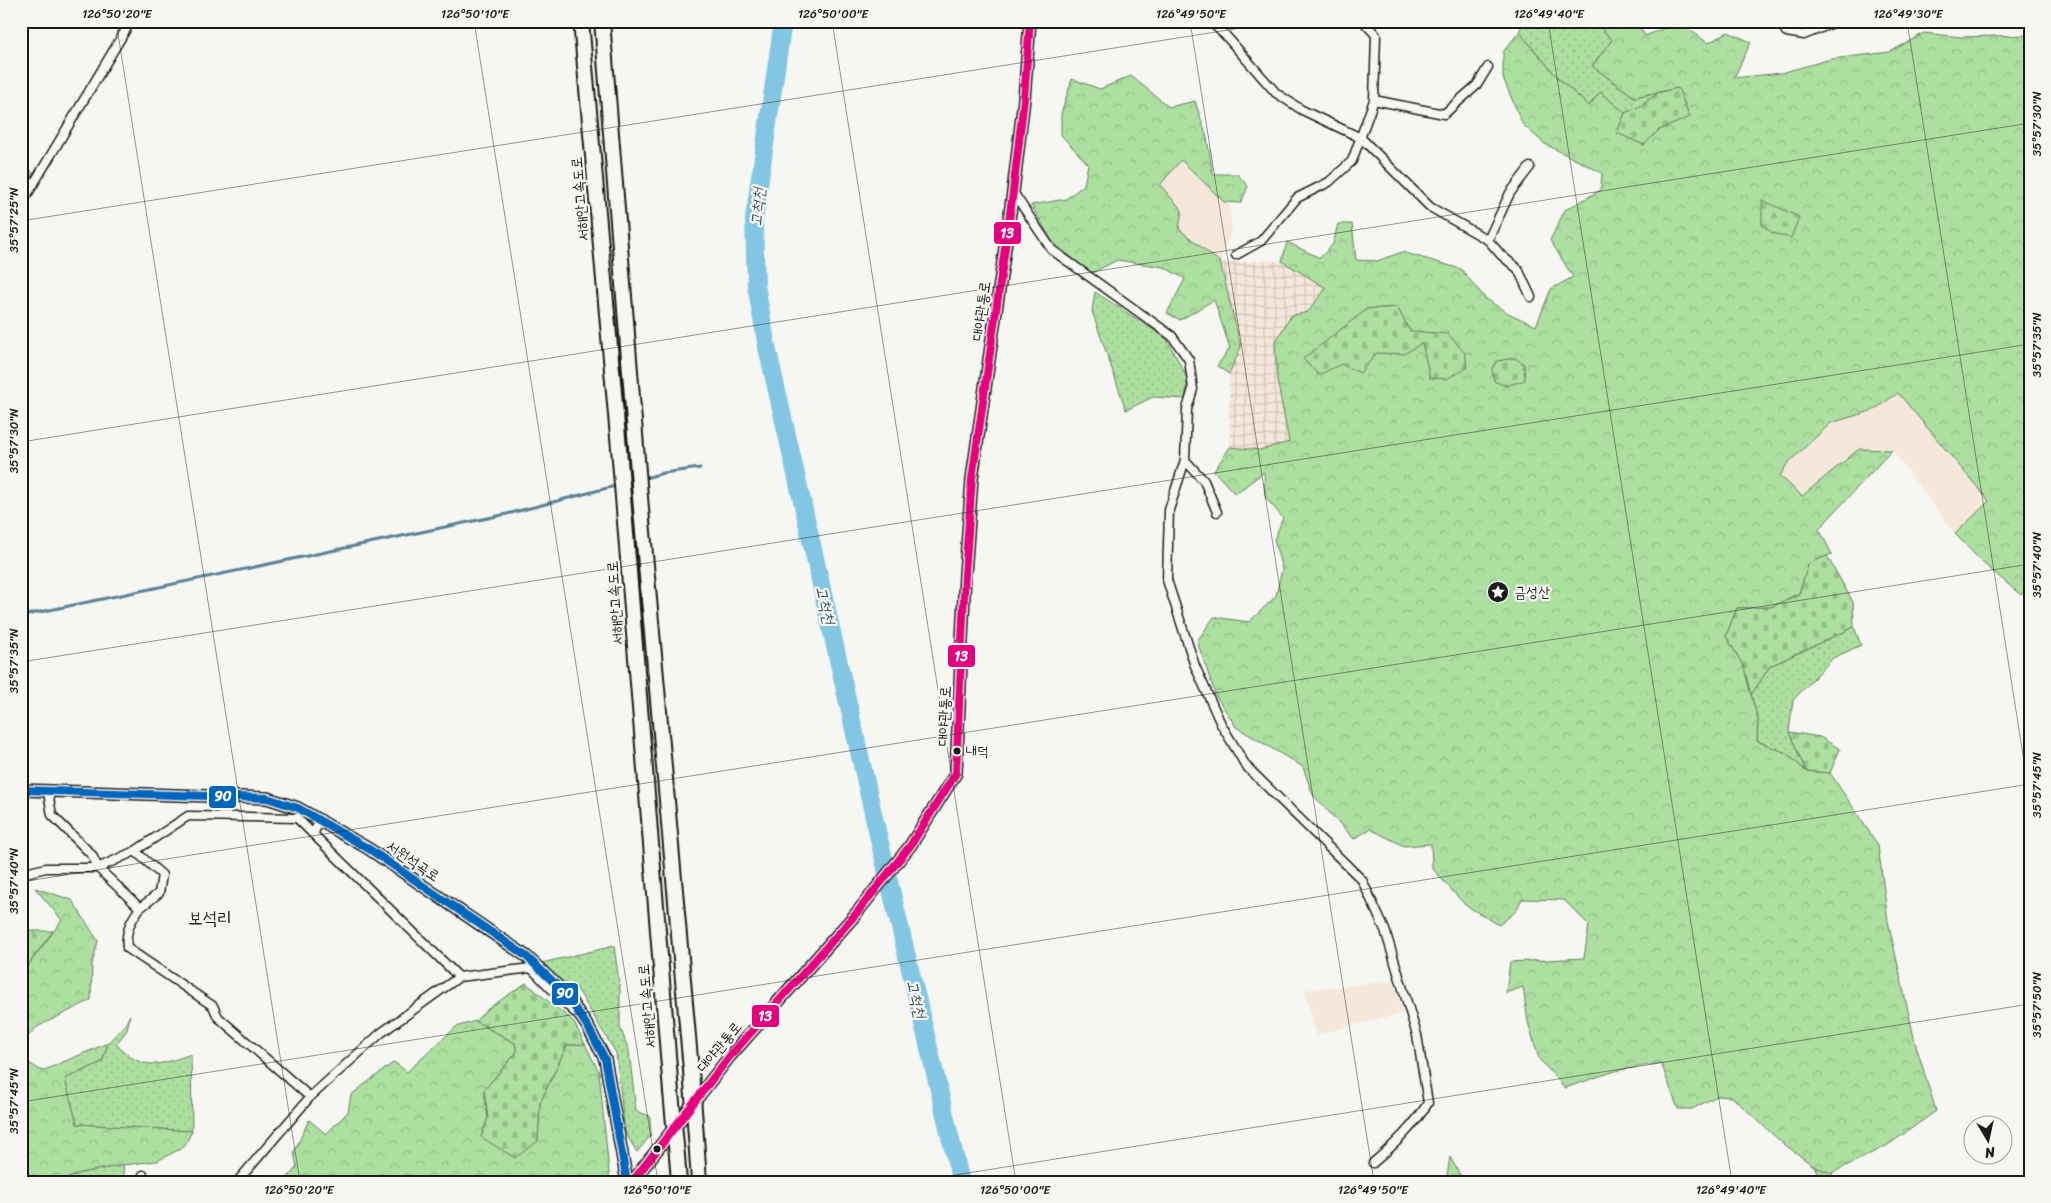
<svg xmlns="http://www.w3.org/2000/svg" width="2051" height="1203" font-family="Sriracha,'Poor Story',sans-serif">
	<defs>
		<pattern id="industrial-grid" width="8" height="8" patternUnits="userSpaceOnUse" patternTransform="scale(1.25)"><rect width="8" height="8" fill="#f5e8da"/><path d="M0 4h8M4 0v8" fill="none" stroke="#d1c6ba"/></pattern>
		<pattern id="grass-dots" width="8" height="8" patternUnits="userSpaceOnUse" patternTransform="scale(1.25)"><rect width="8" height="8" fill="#acdfa0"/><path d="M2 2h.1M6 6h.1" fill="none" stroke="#93bf89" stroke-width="1.8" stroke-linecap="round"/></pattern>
		<pattern id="forest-crowns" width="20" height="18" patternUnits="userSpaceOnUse" patternTransform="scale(1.25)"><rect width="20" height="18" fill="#acdfa0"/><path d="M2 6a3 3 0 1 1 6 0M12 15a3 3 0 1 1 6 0" fill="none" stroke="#93bf89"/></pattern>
		<pattern id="cemetery-stones" width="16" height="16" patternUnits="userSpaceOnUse" patternTransform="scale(1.25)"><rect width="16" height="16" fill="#acdfa0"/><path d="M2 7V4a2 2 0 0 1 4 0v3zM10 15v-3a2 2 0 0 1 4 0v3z" fill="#93bf89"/></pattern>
	</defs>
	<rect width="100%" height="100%" fill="#f6f6f2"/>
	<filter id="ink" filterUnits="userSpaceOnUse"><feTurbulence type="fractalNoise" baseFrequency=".02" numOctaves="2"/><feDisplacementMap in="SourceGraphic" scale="10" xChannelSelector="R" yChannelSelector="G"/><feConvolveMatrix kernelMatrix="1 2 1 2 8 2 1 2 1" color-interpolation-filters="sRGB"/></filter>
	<g filter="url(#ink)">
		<path fill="#f5e8da" d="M1181,160L1224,202H1229L1232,229L1220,262L1178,229L1160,185Z
			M1898,393L1989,501L1955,534L1892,450H1859L1802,496L1780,476L1787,464L1831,423L1874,410Z
			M1393,981L1403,1013L1316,1035L1305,990Z"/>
		<path fill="url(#industrial-grid)" d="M1282,261L1326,288L1308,312L1277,379L1289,443L1260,450L1230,447L1229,374L1241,347L1220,262Z"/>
		<path fill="url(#grass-dots)" stroke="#647e5e" d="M1524,21H1595L1612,40L1592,66L1634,97L1657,93L1643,105L1625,113L1600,92L1589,106L1559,79L1519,32Z
			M1095,292L1166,338L1188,379L1185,399L1153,397L1126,410L1092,311Z
			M1854,627L1861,645L1833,658L1793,700L1789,732L1806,771L1786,753L1757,741L1758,720L1751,695L1770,666Z
			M614,946L620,989V1027L629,1051L636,1111L650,1116L651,1135L637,1152L625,1132L616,1053L576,987L563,983L542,963Z
			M130,1015L127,1030L116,1044C142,1072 158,1066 191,1054L192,1131L77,1124L65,1079L102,1062L108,1043L126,1023Z
			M123,1165L125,1182H60L80,1173Z
			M1815,1167L1832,1173L1834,1182H1820Z"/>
		<path fill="url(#forest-crowns)" stroke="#647e5e" d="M1595,21H1637L1645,36L1679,22L1708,43L1728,32L1751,42L1734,78L1781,73L1831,59L1890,52L1924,33L1961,37L2030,35V585L2021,595L1984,564L1955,534L1989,501L1898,393L1874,410L1831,423L1787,464L1780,476L1802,496L1859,449L1892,450L1819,529L1832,554L1809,563L1799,593L1771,607L1737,608L1726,636L1744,667L1758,720L1757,741L1786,753L1806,771L1830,773L1878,845L1888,921L1915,1042L1936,1111L1888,1145L1832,1173L1815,1167L1780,1141L1732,1097L1717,1096L1692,1109H1678L1661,1063L1615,1071L1565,1088L1539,1059L1528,1022L1523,987L1506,993L1510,962L1584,958L1589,925L1564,900L1522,899L1515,912L1499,925L1465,905L1432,868L1431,844L1404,846L1370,829L1354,839L1313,795L1303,767L1236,727L1216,696L1197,641L1214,617L1249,622L1276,596L1282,569L1274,540L1283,518L1265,497L1264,472L1235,494L1214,471L1230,447L1260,450L1289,442L1277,379L1275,342L1291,316L1308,312L1326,288L1282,261L1287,242L1320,258L1333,244L1338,224H1352L1356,260L1377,261L1402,252L1461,269L1485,298L1506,312L1536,326L1551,289L1573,277L1550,240L1565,210L1601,190L1602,173L1545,144L1523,125L1503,78V52L1519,32L1559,79L1589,106L1600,92L1625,113L1617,133L1644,145L1659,130L1689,117L1678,88L1634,97L1592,66L1612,40Z
			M1131,76L1169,107L1195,101L1207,138L1213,174H1237L1248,186L1241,203L1224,202L1181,160L1160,185L1182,210L1179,229L1220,262L1241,347L1229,374L1217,366L1230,348L1214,300L1180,320L1167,313L1185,279L1164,267L1117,260L1090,274L1052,241L1031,205L1066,199L1084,185L1088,164L1061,135V114L1072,79L1100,89Z
			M21,159L33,173L21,191Z
			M35,888L72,900L98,941L92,964L91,1000L37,1027L21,1044V975L62,920Z
			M475,1021L515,1043L517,1052L484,1090L488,1118L481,1137L538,1141L540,1103L567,1045L585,1044L599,1072L610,1182H284L297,1167L294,1152L309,1120L326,1134L348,1112L351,1095L394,1062L407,1072L456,1027Z
			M108,1043L102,1062L65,1079L77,1124L192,1131L184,1147L157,1161L123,1165L80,1173L60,1182H21V1062L24,1060L42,1071Z
			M1450,1157L1464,1182H1446Z"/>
		<path fill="url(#cemetery-stones)" stroke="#647e5e" d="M1678,88L1690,117L1659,130L1644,145L1617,133L1625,113L1643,105L1657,93Z
			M1762,200L1799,217L1791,238L1772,233L1762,225Z
			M1397,307L1410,331L1448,334L1465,353L1467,368L1446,379L1430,378L1422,343L1404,354L1377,353L1360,373L1341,364L1319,375L1303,359L1367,309Z
			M1515,358L1524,364L1525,380L1506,386L1494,381L1492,369L1497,361Z
			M1827,556L1853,602L1854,627L1770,666L1751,695L1744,667L1726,636L1737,608L1771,607L1799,594L1809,563Z
			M1789,732L1820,737L1840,749L1830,773L1806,771Z
			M21,931H53L21,975Z
			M526,983L573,1021L585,1044L567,1045L540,1103L538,1141L515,1158L481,1137L488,1118L484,1090L517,1052L515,1043L475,1021L489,1008Z"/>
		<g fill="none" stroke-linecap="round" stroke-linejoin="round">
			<path stroke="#5a8294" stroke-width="3" d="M642,479L663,473L700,468
				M21,616L507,514L619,485"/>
			<path stroke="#83c6e4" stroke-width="18" d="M783,21L754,219L756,285L767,347L878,835L961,1182"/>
			<g stroke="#1c1c1c" stroke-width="11">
				<path id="street" d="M1210,21L1226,36L1276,93L1302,110L1361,138L1430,207L1488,240L1501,255L1518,269L1531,297
					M1781,21L1786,32L1804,35L1838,21
					M1374,100L1444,114L1477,85L1488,67
					M1013,192L1052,250L1172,336L1189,360L1193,389L1187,409L1185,460L1169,510L1167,580L1195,666L1221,724L1246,766L1362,880L1385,930L1417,1035L1428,1103C1413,1127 1394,1145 1373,1163
					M21,205L131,21
					M1488,240L1510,193L1530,167
					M1236,255L1261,241L1297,198L1329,182L1352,161L1374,100L1376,35L1363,21
					M1185,460L1204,481L1217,512
					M48,792L52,815L92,855L98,868L135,851L188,816L297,818L313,834
					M321,819L313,834L459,977
					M135,851L162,875L159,893L140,908
					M21,874L46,868H98L140,908C131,920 125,931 127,948L213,1006L218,1017L310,1097
					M143,1175L144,1182
					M237,1182L310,1097L381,1033L459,977L531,968L573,1011"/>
			</g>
			<g stroke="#1c1c1c" stroke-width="14">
				<path id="secondary" d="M21,790L267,798L298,808L369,849L526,956L564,992L588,1027L605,1059L627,1182
					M632,1182L730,1056L855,915L910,846L956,773L965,574L972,479L1013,192L1024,99L1030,21"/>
			</g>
			<g stroke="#1c1c1c" stroke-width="18">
				<path id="highway" d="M581,21L620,460L671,1092
					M602,21L641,509L691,1070
					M696,1137L699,1182
					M677,1156L679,1182"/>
			</g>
			<use href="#street" stroke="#f6f6f2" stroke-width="8"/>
			<use href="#secondary" stroke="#f6f6f2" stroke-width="10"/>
			<use href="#highway" stroke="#f6f6f2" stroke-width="14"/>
			<g stroke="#1c1c1c" stroke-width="18" stroke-linecap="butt">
				<path id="highway-bridge" d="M691,1070L696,1137
					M671,1092L677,1156"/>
			</g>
			<use href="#highway-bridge" stroke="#f6f6f2" stroke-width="14"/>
			<g stroke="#f6f6f2" stroke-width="11">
				<path id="bus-1" d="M632,1182L730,1056L855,915L910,846L956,773L965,574L972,479L1013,192L1024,99L1030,21"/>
			</g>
			<g stroke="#f6f6f2" stroke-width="11">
				<path id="bus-2" d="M21,790L267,798L298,808L369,849L526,956L564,992L588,1027L605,1059L627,1182"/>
			</g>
			<use href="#bus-1" stroke="#e5007d" stroke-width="8"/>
			<use href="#bus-2" stroke="#0065bd" stroke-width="8"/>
		</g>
	</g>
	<path fill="none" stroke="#1c1c1c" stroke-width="1" stroke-opacity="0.45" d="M116,21L300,1182M474,21L658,1182M832,21L1016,1182M1190,21L1374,1182M1548,21L1732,1182M1907,21L2030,799M21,221L1285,21M21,442L2030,123M21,662L2030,344M21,882L2030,564M21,1102L2030,784M911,1182L2030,1004"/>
	<defs>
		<g id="sight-disc" transform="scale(1.125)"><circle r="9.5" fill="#1c1c1c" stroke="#f6f6f2"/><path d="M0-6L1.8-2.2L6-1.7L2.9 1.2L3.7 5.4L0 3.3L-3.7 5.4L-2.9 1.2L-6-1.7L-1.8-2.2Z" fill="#fff"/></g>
	</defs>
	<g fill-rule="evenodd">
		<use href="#sight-disc" x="1498" y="592"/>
	</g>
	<g fill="#1c1c1c" stroke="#f6f6f2" stroke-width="2">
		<circle cx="957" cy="751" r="4.5"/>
		<circle cx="657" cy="1149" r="4.5"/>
	</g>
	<g text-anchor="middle" stroke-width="4.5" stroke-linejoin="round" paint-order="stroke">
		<g font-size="14" fill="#1c1c1c" stroke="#f6f6f2" text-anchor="start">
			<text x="966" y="756">내덕</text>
		</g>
		<g font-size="15" fill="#1c1c1c" stroke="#f6f6f2">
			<text transform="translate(580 199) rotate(-95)" y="5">서해안고속도로</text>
			<text transform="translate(981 311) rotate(-82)" y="5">대야관통로</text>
			<text transform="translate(615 603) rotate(-94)" y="5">서해안고속도로</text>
			<text transform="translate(944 716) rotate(-87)" y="5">대야관통로</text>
			<text transform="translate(413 861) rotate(34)" y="5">서원석곡로</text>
			<text transform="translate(647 1006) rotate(-95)" y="5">서해안고속도로</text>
			<text transform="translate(719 1047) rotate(-50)" y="5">대야관통로</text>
		</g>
		<g font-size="15" fill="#1c1c1c" stroke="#f6f6f2" text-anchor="start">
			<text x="1514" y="597">금성산</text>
		</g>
		<g font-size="16" font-style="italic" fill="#405862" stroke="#f6f6f2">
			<text transform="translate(757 207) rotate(-85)" y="6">고척천</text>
			<text transform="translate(826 605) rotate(77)" y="6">고척천</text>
			<text transform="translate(917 999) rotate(77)" y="6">고척천</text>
		</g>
		<g font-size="18" fill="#1c1c1c" stroke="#f6f6f2">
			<text x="210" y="924">보석리</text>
		</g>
	</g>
	<g stroke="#f6f6f2" stroke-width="2">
		<rect x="993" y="221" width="29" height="24" rx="5" fill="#e5007d"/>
		<rect x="947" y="644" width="29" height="24" rx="5" fill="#e5007d"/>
		<rect x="208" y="785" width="29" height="24" rx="5" fill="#0065bd"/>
		<rect x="551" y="982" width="28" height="24" rx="5" fill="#0065bd"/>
		<rect x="751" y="1004" width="29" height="24" rx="5" fill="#e5007d"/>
	</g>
	<g font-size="14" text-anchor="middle" font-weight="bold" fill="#fff">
		<text x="1007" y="238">13</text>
		<text x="961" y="661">13</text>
		<text x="223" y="801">90</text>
		<text x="565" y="998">90</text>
		<text x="765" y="1021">13</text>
	</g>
	<rect width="2051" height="1203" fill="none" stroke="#f6f6f2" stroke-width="55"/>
	<g transform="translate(1988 1140) rotate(171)"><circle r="24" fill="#f6f6f2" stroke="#9f9f9c"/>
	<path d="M0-4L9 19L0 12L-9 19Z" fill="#1c1c1c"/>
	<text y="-8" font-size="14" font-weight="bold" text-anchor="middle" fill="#1c1c1c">N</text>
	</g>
	<rect x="28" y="28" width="1996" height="1148" fill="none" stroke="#1c1c1c" stroke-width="2"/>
	<g font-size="12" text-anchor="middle" fill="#1c1c1c">
		<text x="117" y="18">126°50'20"E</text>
		<text x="475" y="18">126°50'10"E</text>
		<text x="833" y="18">126°50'00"E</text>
		<text x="1191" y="18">126°49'50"E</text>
		<text x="1549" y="18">126°49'40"E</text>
		<text x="1908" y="18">126°49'30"E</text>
		<text transform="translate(2037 124) rotate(-90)" y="4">35°57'30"N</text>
		<text transform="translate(14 220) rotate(-90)" y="4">35°57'25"N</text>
		<text transform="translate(2037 345) rotate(-90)" y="4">35°57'35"N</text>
		<text transform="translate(14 441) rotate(-90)" y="4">35°57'30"N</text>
		<text transform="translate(2037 565) rotate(-90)" y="4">35°57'40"N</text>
		<text transform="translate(14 661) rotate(-90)" y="4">35°57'35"N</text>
		<text transform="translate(2037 785) rotate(-90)" y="4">35°57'45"N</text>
		<text transform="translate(14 881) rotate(-90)" y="4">35°57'40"N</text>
		<text transform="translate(2037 1005) rotate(-90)" y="4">35°57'50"N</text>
		<text transform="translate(14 1101) rotate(-90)" y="4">35°57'45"N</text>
		<text x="299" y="1194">126°50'20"E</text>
		<text x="657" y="1194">126°50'10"E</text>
		<text x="1015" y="1194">126°50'00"E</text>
		<text x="1373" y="1194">126°49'50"E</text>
		<text x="1731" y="1194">126°49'40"E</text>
	</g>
</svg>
